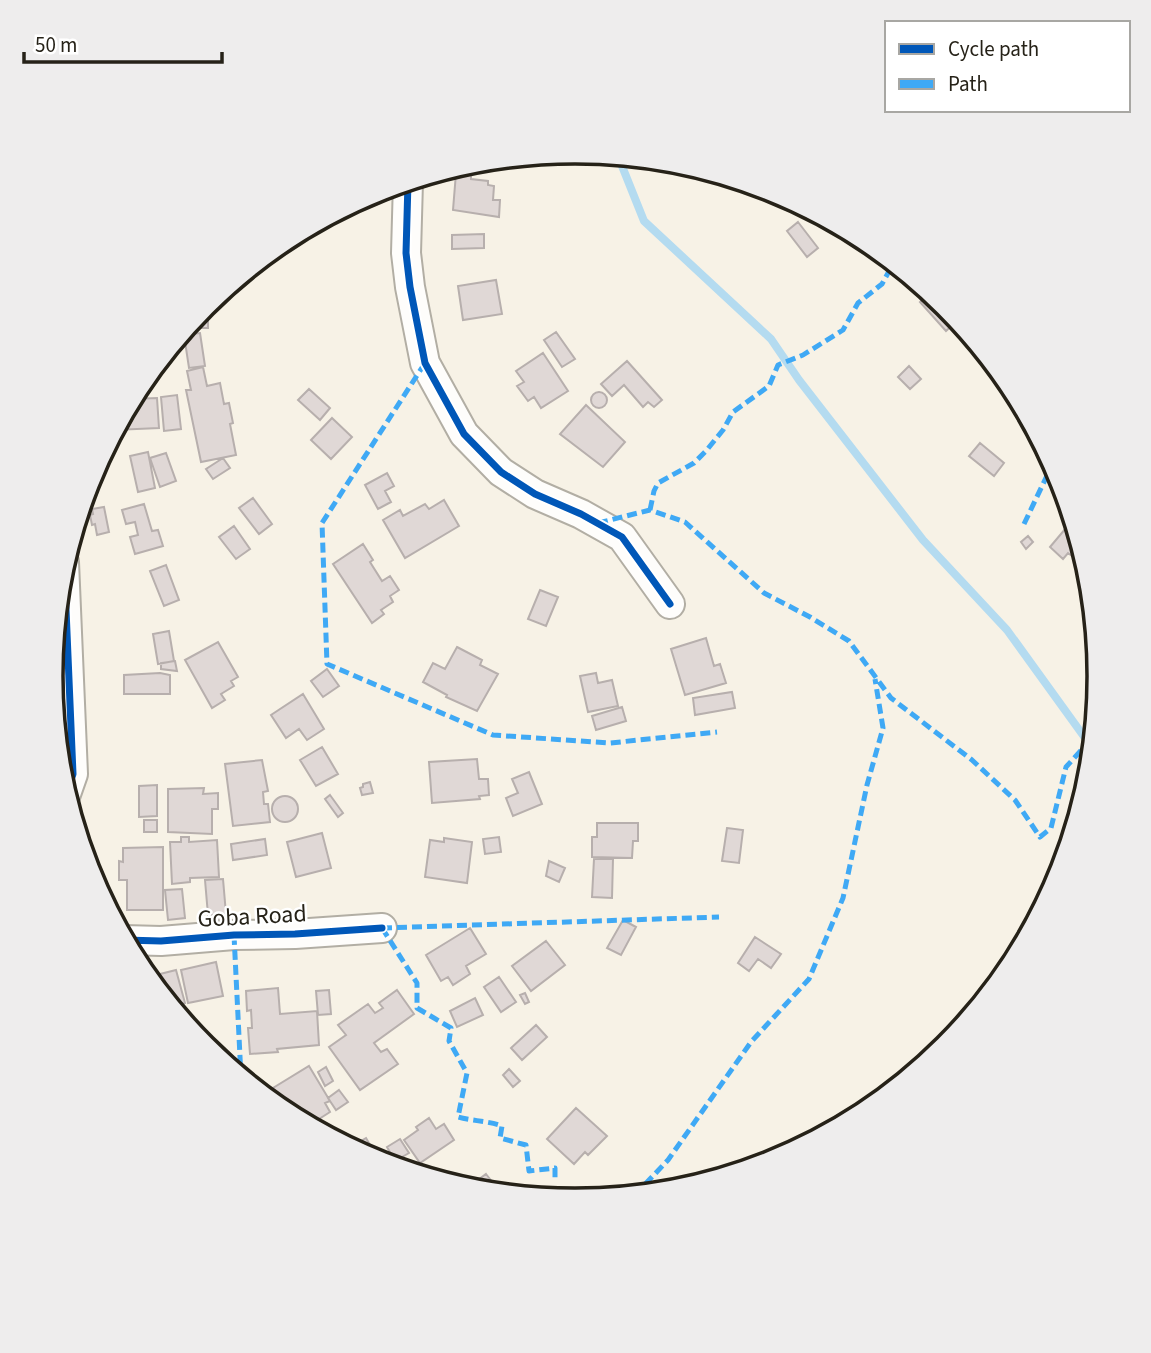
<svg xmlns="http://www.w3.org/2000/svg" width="1151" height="1353" font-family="'Source Sans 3',sans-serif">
	<rect width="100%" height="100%" fill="#f7f2e6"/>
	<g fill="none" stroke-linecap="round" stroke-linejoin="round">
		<path stroke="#b4dbf0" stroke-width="8" d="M618,156L644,221L771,339L799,380L923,540L1007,630L1093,749"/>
	</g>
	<path fill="#e0d8d6" stroke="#b7afad" stroke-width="2" d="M456,173L471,174V179L488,181V185L494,186L493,200H500L499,217L453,210Z
		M798,222L818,248L807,257L787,231Z
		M484,234V248L452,249V235Z
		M873,245L882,252L876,258L868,250Z
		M496,280L502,314L463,320L458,286Z
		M223,290L224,303L206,304Z
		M931,292L946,305L958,320L946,331L920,302Z
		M196,315H208V328H195Z
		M556,332L575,359L562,367L544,340Z
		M200,333L205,366L189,368L184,335Z
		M543,353L568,391L541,408L534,397L528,401L517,386L524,382L516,371Z
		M627,361L662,400L654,407L648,402L643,407L624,385L612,396L601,384Z
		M909,366L921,379L910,389L898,377Z
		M203,367L207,386L220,383L224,404L229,403L233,423L230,424L236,455L201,462L186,390H191L187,371Z
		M309,389L330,408L320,420L298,400Z
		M591 400a8 8 0 1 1 16 0a8 8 0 1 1-16 0Z
		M177,395L181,429L164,431L161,397Z
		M157,398L159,428L115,430L132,399Z
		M586,405L625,442L603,467L560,434Z
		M332,418L352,437L331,459L311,440Z
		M980,443L1004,463L994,476L969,456Z
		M148,452L155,488L138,492L130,456Z
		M166,453L176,481L160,487L150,458Z
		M223,458L230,468L213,479L206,469Z
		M387,473L394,486L385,491L391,502L378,509L365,485Z
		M253,498L272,524L259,534L239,508Z
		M444,500L459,526L405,558L383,520L400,510L403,516L425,504L429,509Z
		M144,504L152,531L158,530L163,546L135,554L130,537L138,535L135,522L126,524L122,510Z
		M104,507L109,532L97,535L95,524L92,525L90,515L93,514L92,509Z
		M234,526L250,549L236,559L219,537Z
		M1066,528L1080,540L1085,556L1080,562L1068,553L1063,559L1050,547Z
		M1028,536L1033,542L1026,549L1021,542Z
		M363,544L373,560L370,562L382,581L390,576L399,590L390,596L393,602L381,610L384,614L372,623L333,564Z
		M166,565L179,600L164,606L150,571Z
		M540,590L558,597L546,626L528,619Z
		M169,631L174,661L158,664L153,634Z
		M706,638L714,666L720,664L726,683L685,695L671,649Z
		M218,642L238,677L231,681L234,686L221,694L225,700L212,708L185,660Z
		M457,647L482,660L480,665L498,674L477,711L446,697L447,695L423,682L433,663L445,669Z
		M175,661L177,671L161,669V663Z
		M327,669L339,686L323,697L311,681Z
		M160,673L170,675V694H124V675Z
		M596,673L598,683L612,680L618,706L588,712L580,676Z
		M732,692L735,708L695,715L693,698Z
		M303,694L324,729L307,740L299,729L286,738L271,715Z
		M622,707L626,721L596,730L592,716Z
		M322,747L338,774L316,786L300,760Z
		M477,759L479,779H488L489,795L479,796L480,799L432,803L429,762Z
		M262,760L268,791L263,792L264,804H268L270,822L233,826L225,764Z
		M529,772L542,804L513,816L506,798L518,793L512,779Z
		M370,782L373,793L362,795L360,788L363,787V784Z
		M157,785V816L139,817V786Z
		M204,788L203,794L218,793V809H212V834L168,832V789Z
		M330,795L343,813L338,817L325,799Z
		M272 809a13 13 0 1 1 26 0a13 13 0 1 1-26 0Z
		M144,820H157V832H144Z
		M597,823H638V841H633L632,858L592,857V837H597Z
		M727,828L743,830L739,863L722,861Z
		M322,833L331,868L296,877L287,842Z
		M181,837H189V842L217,840L219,877L190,878V882L172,884L170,842H181Z
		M499,837L501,852L485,854L483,839Z
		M444,838L472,842L467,883L425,877L430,840L444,842Z
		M265,839L267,855L233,860L231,844Z
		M163,847V910H127V880H119V861L123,862V848Z
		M594,859H613L612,898L592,897Z
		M549,861L565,868L559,882L546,876Z
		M223,879L226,914L220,915L221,920L212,921V915H208L205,880Z
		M182,889L185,918L168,920L165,890Z
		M623,920L636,927L621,955L607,948Z
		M470,928L486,954L466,966L470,974L453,985L448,977L441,981L426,955Z
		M755,937L781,954L771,968L758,959L749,971L738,963Z
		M546,941L565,965L531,991L512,966Z
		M216,962L223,996L188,1003L181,970Z
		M176,970L185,1003L171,1007L168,1003L160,974Z
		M499,977L516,1002L501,1012L484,987Z
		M278,988L280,1014L317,1011L319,1045L277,1049L278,1052L250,1054L248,1028H252L251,1010L247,1011L246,991Z
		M329,990L331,1014L318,1015L316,991Z
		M397,990L414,1014L374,1043L381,1052L387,1049L398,1064L360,1090L329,1047L346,1035L338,1025L368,1004L375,1013L383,1008L379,1003Z
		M525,993L529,1002L525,1004L520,995Z
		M475,998L483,1015L457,1027L450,1011Z
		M536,1025L547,1037L522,1060L511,1048Z
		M309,1066L330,1101L325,1103L330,1112L308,1126L278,1108L268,1091Z
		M326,1067L333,1081L325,1086L318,1072Z
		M509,1069L520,1081L513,1087L503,1075Z
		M339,1090L348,1102L336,1110L328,1098Z
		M576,1108L607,1136L588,1155L585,1152L574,1164L547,1139Z
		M429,1118L436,1129L444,1124L454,1140L420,1163L404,1140L418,1130L416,1127Z
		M366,1138L373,1150L363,1155L355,1151L352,1146Z
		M400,1139L409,1153L395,1161L387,1147Z
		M486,1174L497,1188L493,1191L495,1193L466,1189Z"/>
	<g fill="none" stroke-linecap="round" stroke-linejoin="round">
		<g stroke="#b2aea4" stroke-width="32">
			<path id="street" d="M408,182L406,253L410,287L425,363L464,434L501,472L535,494L581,514L622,537L670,604
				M64,562L73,774L66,794
				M124,940L161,941L234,935L295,934L382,928"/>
		</g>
		<use href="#street" stroke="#fefdfb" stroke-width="28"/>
		<path stroke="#3fa9f5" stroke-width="5" stroke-dasharray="10 5" stroke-linecap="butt" d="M425,363L322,523L327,664L493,735L610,743L717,732
			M650,510L654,491L658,483L694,463L706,451L723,430L733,412L769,386L778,365L803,355L843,330L858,303L882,284L894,262
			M598,523L650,510L685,522L764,593L810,617L849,641L891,698L972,760L1015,800L1040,837L1051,828L1066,767L1094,736
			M1024,524L1053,463
			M382,928L417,983V1008L451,1028L449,1041L467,1073L458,1117C472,1121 489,1121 502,1126L500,1138L526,1145L529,1171L555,1168V1179
			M382,928L719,917
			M234,935L241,1077
			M635,1195L668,1160L751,1042L809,979L843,898L867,785L883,728L875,679"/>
		<g stroke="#fff" stroke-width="11">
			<path id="cycleway" d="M408,182L406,253L410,287L425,363L464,434L501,472L535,494L581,514L622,537L670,604
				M64,562L73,774L66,794
				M124,940L161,941L234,935L295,934L382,928"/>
		</g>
		<use href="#cycleway" stroke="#0057b8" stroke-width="7"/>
	</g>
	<g text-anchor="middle" stroke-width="5" stroke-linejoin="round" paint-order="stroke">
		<g font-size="24" fill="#262218" stroke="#fff">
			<text transform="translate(252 916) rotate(-3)" y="8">Goba Road</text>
		</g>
	</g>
	<path d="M0 0H1151V1353H0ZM63 676a512 512 0 1 1 1024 0a512 512 0 1 1-1024 0Z" fill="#eeeded" fill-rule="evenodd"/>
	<path fill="none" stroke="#262218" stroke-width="3.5" d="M63 676a512 512 0 1 1 1024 0a512 512 0 1 1-1024 0Z"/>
	<rect x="885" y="21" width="245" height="91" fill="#ffffff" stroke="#a8a7a3" stroke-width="2"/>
	<rect x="899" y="44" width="35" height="10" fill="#0057b8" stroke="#a8a7a3" stroke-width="2"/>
	<text x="948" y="56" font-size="21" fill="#262218">Cycle path</text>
	<rect x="899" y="79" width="35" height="10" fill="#3fa9f5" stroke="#a8a7a3" stroke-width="2"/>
	<text x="948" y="91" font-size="21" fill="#262218">Path</text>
	<path d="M24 52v10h198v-10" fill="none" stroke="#262218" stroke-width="3.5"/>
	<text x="35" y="52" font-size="21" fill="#262218" stroke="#ffffff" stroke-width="5" paint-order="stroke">50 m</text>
</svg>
